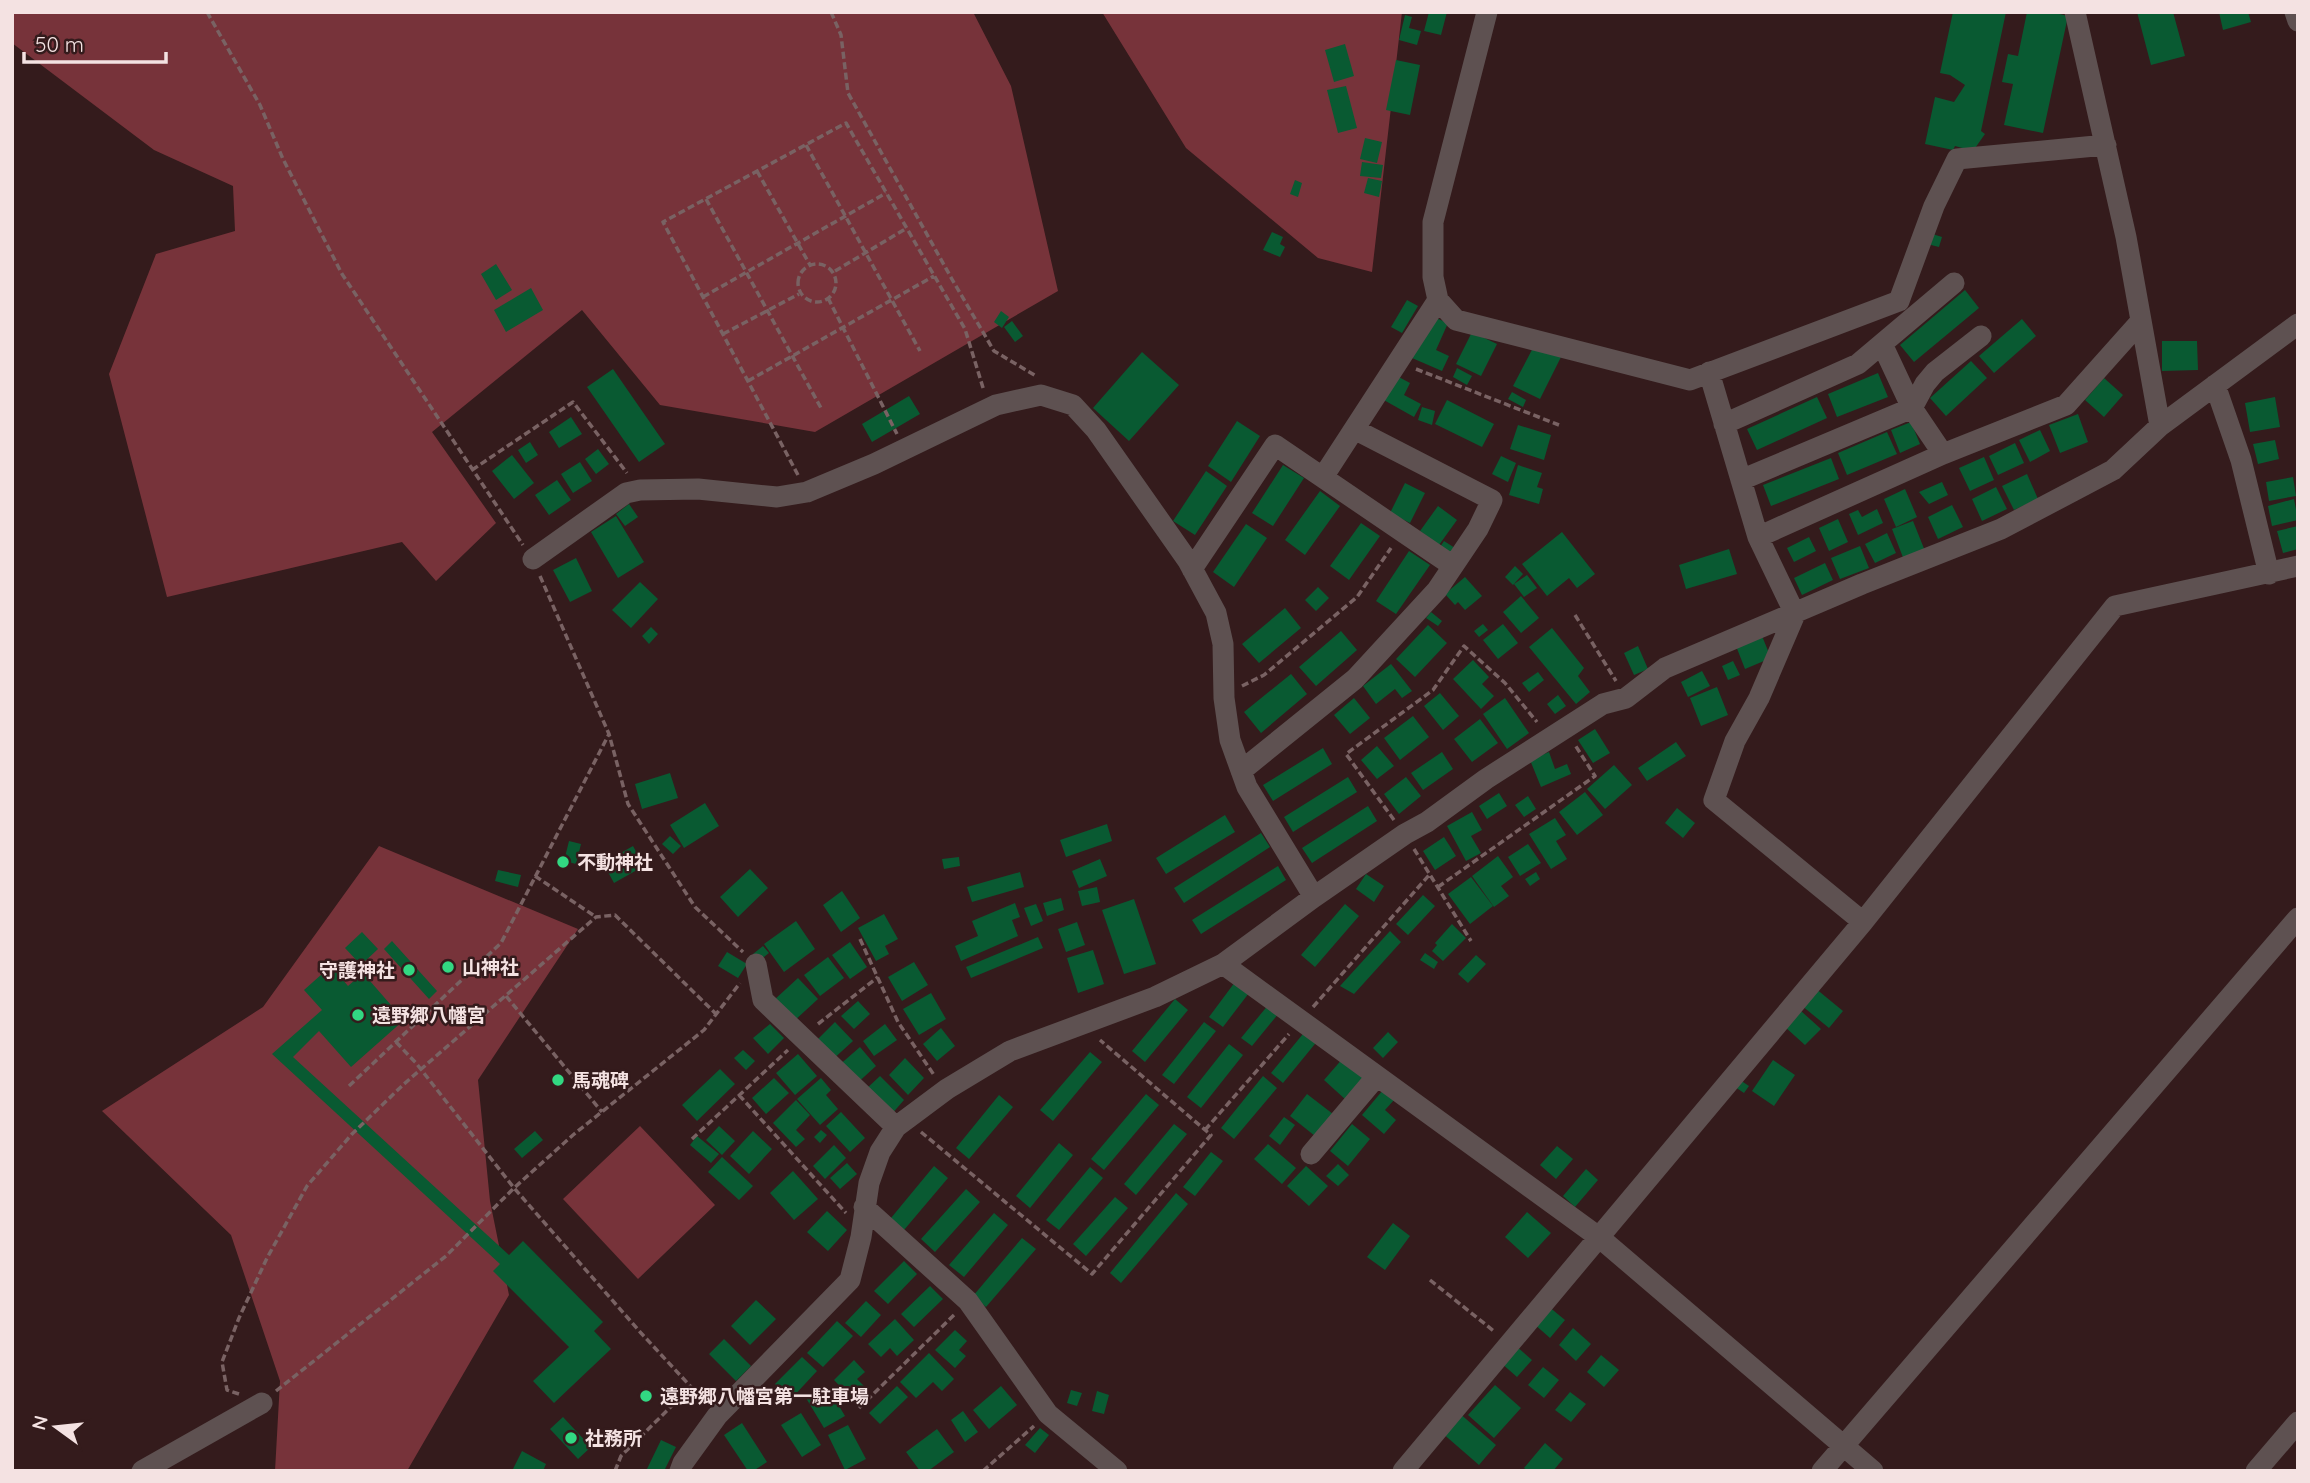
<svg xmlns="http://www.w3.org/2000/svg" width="2310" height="1483" font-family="Quicksand,'Noto Sans JP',sans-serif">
	<rect width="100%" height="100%" fill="#341b1c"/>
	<path fill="#77333a" d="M12,12H973L1011,86L1058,291L815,432L660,405L582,310L432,432L496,523L436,581L402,542L167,597L109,374L156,254L235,231L233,186L154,150L12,43Z
		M1102,12H1402L1372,272L1318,258L1186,148Z
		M379,846L578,929L478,1080L490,1201L509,1295L407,1471H275L280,1381L231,1235L102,1111L263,1007Z
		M640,1126L715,1205L638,1279L563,1199Z"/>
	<path fill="#095a32" d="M1429,12H1447L1441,35L1424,31Z
		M1953,12H2006L1981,131L1985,134L1973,151L1955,146L1953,150L1925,144L1935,97L1954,102L1965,85L1950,75L1940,73Z
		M2027,12H2051L2068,16L2043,133L2004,125L2013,84L2002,82L2008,54L2018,56Z
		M2137,12H2173L2185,56L2151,65Z
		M2219,12H2248L2251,22L2223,30Z
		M1405,15L1412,17L1409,28L1421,31L1417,45L1399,40Z
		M1345,44L1354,76L1334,82L1325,50Z
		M1396,60L1420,65L1410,115L1386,110Z
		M1346,86L1357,128L1338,133L1327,90Z
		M1365,138L1382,142L1377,163L1360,159Z
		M1362,162L1383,165L1381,178L1360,176Z
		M1368,178L1382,181L1379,197L1364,193Z
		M1295,180L1302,183L1298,197L1290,194Z
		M1272,232L1283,237L1280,244L1285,247L1280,257L1263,250Z
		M1926,232L1942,237L1939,247L1923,243Z
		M496,264L512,290L496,300L481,274Z
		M531,288L543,310L506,332L494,310Z
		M1965,290L1979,308L1914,362L1900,345Z
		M1407,300L1418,306L1402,333L1391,327Z
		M1001,311L1009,317L1002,328L994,322Z
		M1431,316L1448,323L1436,350L1449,356L1442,371L1412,358Z
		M2022,319L2036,336L1994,373L1979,356Z
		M1012,321L1023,336L1015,342L1004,327Z
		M1472,332L1497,344L1481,376L1456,364Z
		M2162,341H2197L2198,370L2162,371Z
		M1535,344L1561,357L1540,399L1513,386Z
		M1142,352L1179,385L1129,441L1093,408Z
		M1971,361L1987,378L1946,416L1930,398Z
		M1457,368L1472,376L1467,385L1453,377Z
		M613,369L665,444L639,462L587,387Z
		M1878,373L1888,397L1837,417L1828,394Z
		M1395,375L1410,383L1404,395L1421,404L1414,417L1382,399Z
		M2104,378L2123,395L2104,417L2085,400Z
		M1512,392L1526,400L1523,407L1508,399Z
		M909,396L920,414L872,442L862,424Z
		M1817,397L1827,418L1757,450L1747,429Z
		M2275,397L2280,427L2250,432L2245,403Z
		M1447,400L1494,424L1482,447L1435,424Z
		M1422,407L1435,411L1432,425L1418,420Z
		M2078,414L2088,442L2060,453L2049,425Z
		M571,417L582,434L559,448L549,432Z
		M1237,421L1260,436L1231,482L1208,466Z
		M1911,422L1920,444L1900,453L1891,430Z
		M1518,425L1551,435L1544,460L1510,449Z
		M2040,430L2050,451L2030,462L2019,440Z
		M1887,432L1897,454L1847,475L1838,453Z
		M2275,440L2279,459L2258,464L2253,444Z
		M530,442L538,455L526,463L518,450Z
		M2015,443L2024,463L1998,475L1989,456Z
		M598,449L609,464L596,474L585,459Z
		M512,455L534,483L514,499L492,471Z
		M1501,456L1516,463L1508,482L1492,474Z
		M1984,457L1994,480L1970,491L1959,468Z
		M1831,458L1839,479L1771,506L1763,485Z
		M580,462L592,481L573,493L561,474Z
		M1283,465L1304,478L1273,526L1252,513Z
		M1518,465L1542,473L1537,487L1543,489L1539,504L1509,495Z
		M1206,471L1227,486L1195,535L1173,521Z
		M2027,474L2038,499L2014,510L2002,486Z
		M2293,477L2296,496L2269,501L2266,482Z
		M557,480L571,500L549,515L535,495Z
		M1942,482L1948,495L1929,504L1919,492Z
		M1405,483L1425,493L1410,523L1390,513Z
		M1996,487L2007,509L1982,521L1972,499Z
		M1905,489L1917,517L1896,527L1884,499Z
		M1320,491L1340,506L1305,555L1285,540Z
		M2294,499L2298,520L2272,526L2268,506Z
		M629,504L638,517L625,526L616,514Z
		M1952,505L1963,527L1938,539L1928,517Z
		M1438,506L1457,520L1439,545L1420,531Z
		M1877,509L1883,523L1858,535L1849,514L1858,510L1862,517Z
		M616,516L644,562L618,578L591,532Z
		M1838,519L1848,542L1829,551L1819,528Z
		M1913,521L1925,551L1904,560L1892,529Z
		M1361,523L1380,536L1349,580L1330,566Z
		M1246,524L1267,538L1234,587L1213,572Z
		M2298,526V549L2283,553L2277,531Z
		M1562,532L1595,574L1577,588L1569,578L1547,596L1522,564Z
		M1887,533L1896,553L1875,563L1865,544Z
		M1809,537L1816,551L1794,562L1787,548Z
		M1444,541L1455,548L1449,557L1438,550Z
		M1860,546L1869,568L1840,579L1831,558Z
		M1729,549L1737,574L1686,589L1679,565Z
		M1409,551L1430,565L1396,614L1376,601Z
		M576,558L592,591L570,602L553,570Z
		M1825,563L1833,580L1802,595L1794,578Z
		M1515,566L1523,574L1513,585L1505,577Z
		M1527,575L1537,588L1524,597L1514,584Z
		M1465,577L1482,596L1465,610L1458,602L1455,605L1445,594Z
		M640,582L658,599L631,628L612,610Z
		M1318,587L1329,598L1316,611L1305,600Z
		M1521,596L1539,618L1521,633L1503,612Z
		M1285,608L1301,628L1259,663L1242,644Z
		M1431,612L1442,621L1438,626L1426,618Z
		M1483,624L1488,630L1479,637L1474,631Z
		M1503,624L1518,643L1498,659L1483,640Z
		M1428,625L1447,643L1415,677L1396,659Z
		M651,627L658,634L649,644L642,636Z
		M1552,628L1584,668L1578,676L1590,692L1576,704L1529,647Z
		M1341,631L1357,650L1316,686L1299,667Z
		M1762,636L1771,658L1745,669L1736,646Z
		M1638,646L1648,669L1634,675L1624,653Z
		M1473,660L1489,677L1482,684L1494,696L1481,709L1453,679Z
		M1733,661L1740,675L1728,680L1722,666Z
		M1391,664L1412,691L1402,698L1395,689L1376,704L1363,686Z
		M1702,671L1710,686L1688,697L1681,682Z
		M1538,672L1544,680L1529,692L1522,683Z
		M1291,674L1307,694L1261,733L1244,712Z
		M1717,687L1728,715L1701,726L1690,698Z
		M1440,693L1459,716L1443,730L1424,706Z
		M1558,695L1566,706L1555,714L1547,704Z
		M1354,698L1370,718L1350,734L1334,715Z
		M1505,698L1529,733L1507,749L1483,714Z
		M1413,716L1429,737L1400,760L1384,738Z
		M1480,719L1498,743L1472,762L1454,739Z
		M1595,729L1610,753L1593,763L1578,740Z
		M1676,742L1686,756L1647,781L1638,768Z
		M1377,746L1394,766L1377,779L1361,760Z
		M1323,748L1332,764L1273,801L1263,785Z
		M1442,752L1453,769L1423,790L1411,773Z
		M1549,752L1555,769L1567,764L1571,774L1541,787L1530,760Z
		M1614,765L1632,785L1605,809L1587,789Z
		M670,773L678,798L642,809L635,784Z
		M1348,777L1357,792L1293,832L1284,817Z
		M1406,777L1421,796L1399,814L1384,794Z
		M1585,792L1603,815L1577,835L1559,812Z
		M1499,793L1507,806L1487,819L1479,806Z
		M1528,796L1536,809L1524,817L1515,805Z
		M705,803L719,826L684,848L670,825Z
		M1368,806L1377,821L1312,863L1302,848Z
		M1677,808L1695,823L1683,838L1665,823Z
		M1472,812L1482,830L1471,836L1481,853L1466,861L1447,826Z
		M1225,815L1235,832L1166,874L1156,858Z
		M1555,818L1566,835L1556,841L1567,859L1551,869L1529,834Z
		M1107,824L1112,841L1066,857L1060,840Z
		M1261,833L1270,847L1184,903L1174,888Z
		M670,836L681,846L673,854L662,844Z
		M1444,837L1456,856L1435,870L1423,851Z
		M569,841L581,844L576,864L564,861Z
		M1528,844L1541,863L1520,876L1508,857Z
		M633,846L644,866L614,883L603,863Z
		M1498,856L1513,877L1501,886L1509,896L1494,907L1472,876Z
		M959,857L960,866L944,869L942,859Z
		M1100,859L1107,876L1079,888L1072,871Z
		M1278,866L1286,880L1201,934L1192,920Z
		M750,869L768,888L738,917L720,897Z
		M498,870L521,875L518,887L495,881Z
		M1020,872L1024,887L972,902L967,887Z
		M1536,872L1540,879L1530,886L1525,879Z
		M1366,874L1384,886L1374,902L1356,889Z
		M1471,877L1493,906L1470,924L1448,894Z
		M1097,887L1100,902L1082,906L1078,891Z
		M842,891L860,918L841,932L823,905Z
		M1423,895L1435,906L1408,935L1396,924Z
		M1061,898L1064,910L1047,916L1043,903Z
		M1134,899L1156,964L1124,974L1102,910Z
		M1015,903L1020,917L1012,920L1018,936L961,961L955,946L978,936L972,921Z
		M1036,904L1043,921L1031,926L1024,908Z
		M1345,904L1359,916L1315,967L1301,955Z
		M884,914L898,939L885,946L889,954L876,961L858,928Z
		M796,921L815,949L784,972L764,944Z
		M1077,922L1085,945L1066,952L1058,929Z
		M1452,924L1466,938L1443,961L1432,951L1437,945L1435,943Z
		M1390,931L1401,942L1354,994L1340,986Z
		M362,932L378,949L361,965L345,948Z
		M1038,937L1043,948L971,978L966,967Z
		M392,941L437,991L429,999L384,949Z
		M850,942L867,967L850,979L832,955Z
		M763,946L769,953L759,961L753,954Z
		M1093,950L1104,984L1078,993L1067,958Z
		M727,952L747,964L738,978L718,966Z
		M1425,953L1438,962L1434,969L1420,960Z
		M1476,955L1486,964L1468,983L1458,974Z
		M828,957L844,978L820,996L804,975Z
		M914,962L928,985L902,1001L888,977Z
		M331,966L348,986L363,973L404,1020L351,1067L319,1031L293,1057L509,1255L523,1241L603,1322L594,1331L611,1349L554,1403L533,1381L569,1347L493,1271L500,1264L272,1054L322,1010L304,990Z
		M798,978L818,999L793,1022L773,1001Z
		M1238,978L1252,989L1223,1027L1209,1017Z
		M1815,988L1843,1011L1829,1028L1801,1005Z
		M931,993L946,1019L919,1035L903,1009Z
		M1175,999L1188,1010L1145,1062L1132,1051Z
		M858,1001L870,1014L854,1029L841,1016Z
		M1269,1004L1279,1013L1252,1046L1241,1038Z
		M1801,1011L1821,1029L1805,1045L1785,1027Z
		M835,1022L853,1041L831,1061L814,1043Z
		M1204,1022L1216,1031L1174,1084L1162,1075Z
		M770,1024L784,1038L768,1054L753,1038Z
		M885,1024L897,1040L874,1056L863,1041Z
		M941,1028L955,1046L937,1061L923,1044Z
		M1307,1029L1319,1039L1283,1083L1271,1073Z
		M1388,1032L1398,1042L1383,1058L1373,1048Z
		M1229,1044L1243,1055L1201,1108L1187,1097Z
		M860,1047L876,1066L854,1086L837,1067Z
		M743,1050L755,1061L746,1070L734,1058Z
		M1090,1052L1102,1062L1053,1121L1040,1110Z
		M798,1054L817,1076L795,1095L776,1073Z
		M1344,1057L1367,1076L1346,1100L1324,1080Z
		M905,1058L924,1078L908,1095L889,1075Z
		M1773,1060L1795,1075L1774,1106L1752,1091Z
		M720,1069L735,1084L697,1121L682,1105Z
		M880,1076L904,1100L890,1116L864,1091Z
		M1263,1076L1277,1088L1234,1139L1221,1128Z
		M774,1078L789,1093L766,1114L752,1098Z
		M821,1078L831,1090L826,1095L838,1109L820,1125L797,1099Z
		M1737,1078L1749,1086L1744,1093L1732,1085Z
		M1383,1090L1394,1100L1385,1110L1396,1120L1384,1134L1362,1115Z
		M1146,1094L1159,1105L1104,1170L1091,1159Z
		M1307,1094L1333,1114L1315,1136L1290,1116Z
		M999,1095L1013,1107L969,1159L956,1148Z
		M796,1100L810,1115L796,1130L805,1139L796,1147L773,1123Z
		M841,1112L865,1138L850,1152L826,1126Z
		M1284,1117L1295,1125L1280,1145L1269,1136Z
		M1174,1124L1187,1134L1136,1195L1124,1184Z
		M1352,1124L1370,1139L1348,1166L1330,1151Z
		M719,1126L735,1141L722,1155L706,1140Z
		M821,1130L827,1135L820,1143L814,1137Z
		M535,1131L543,1140L522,1158L514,1149Z
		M753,1131L772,1149L749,1174L730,1156Z
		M697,1136L719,1154L711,1163L690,1145Z
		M1059,1143L1073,1155L1030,1208L1016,1196Z
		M1268,1144L1296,1168L1282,1184L1254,1159Z
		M834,1145L846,1158L825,1179L813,1166Z
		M1557,1146L1573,1159L1556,1179L1540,1165Z
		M1211,1152L1223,1161L1195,1196L1183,1187Z
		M722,1157L753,1186L739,1200L708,1172Z
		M847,1163L857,1174L840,1189L830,1178Z
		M1338,1164L1349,1175L1338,1186L1326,1176Z
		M934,1166L948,1178L904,1230L891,1218Z
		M1306,1166L1328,1186L1309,1206L1287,1186Z
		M1090,1167L1103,1178L1059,1230L1046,1220Z
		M1586,1169L1598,1180L1575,1207L1563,1196Z
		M793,1171L818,1199L794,1220L770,1193Z
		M966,1189L980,1202L935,1252L921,1239Z
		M1176,1193L1188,1204L1121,1283L1110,1273Z
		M1115,1197L1128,1208L1086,1256L1073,1244Z
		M827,1211L847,1230L828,1251L807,1232Z
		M1527,1212L1551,1233L1528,1258L1505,1237Z
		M994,1213L1008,1225L964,1277L949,1265Z
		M1393,1223L1410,1236L1385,1270L1367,1257Z
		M1022,1238L1036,1249L986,1307L973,1296Z
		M904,1261L917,1274L888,1304L874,1291Z
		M930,1286L943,1299L914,1327L901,1314Z
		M756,1300L776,1319L750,1345L731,1326Z
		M866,1301L881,1315L861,1337L845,1323Z
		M1548,1306L1565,1320L1550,1338L1533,1323Z
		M895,1319L914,1340L897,1356L890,1348L881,1357L868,1344Z
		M837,1321L853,1336L823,1367L807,1353Z
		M1573,1328L1591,1344L1576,1361L1559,1345Z
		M955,1330L967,1341L959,1350L966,1356L955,1368L935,1350Z
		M724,1339L751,1366L736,1381L709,1354Z
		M1515,1345L1532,1360L1517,1377L1500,1362Z
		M929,1353L954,1379L942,1391L933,1382L916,1398L900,1382Z
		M1601,1355L1619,1370L1604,1387L1587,1372Z
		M802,1357L817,1371L791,1399L775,1384Z
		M854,1360L865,1372L857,1379L866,1388L853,1400L834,1380Z
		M1543,1367L1559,1380L1544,1398L1528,1385Z
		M1495,1385L1521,1408L1494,1438L1468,1415Z
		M827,1386L845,1416L824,1428L806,1398Z
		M897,1386L908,1397L880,1424L869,1413Z
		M1001,1386L1017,1405L989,1429L973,1410Z
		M1071,1390L1082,1393L1077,1406L1067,1403Z
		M1097,1391L1109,1395L1104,1414L1092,1411Z
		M1570,1392L1586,1404L1571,1422L1555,1410Z
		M963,1411L978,1432L965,1442L951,1420Z
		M1458,1412L1496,1445L1479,1465L1441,1432Z
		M801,1413L821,1445L802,1457L781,1425Z
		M563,1417L591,1447L578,1459L550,1429Z
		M742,1423L767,1462L753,1471H748L724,1435Z
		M848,1425L866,1459L845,1470L828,1435Z
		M1040,1428L1049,1435L1035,1453L1025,1445Z
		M937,1429L954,1452L928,1471H920L906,1452Z
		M661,1440L676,1447L664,1471H646Z
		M1545,1443L1563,1459L1553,1471H1528L1524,1468Z
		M522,1451L546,1464L543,1471H517L513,1469Z"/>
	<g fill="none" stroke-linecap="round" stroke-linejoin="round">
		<path stroke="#796263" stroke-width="3.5" stroke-dasharray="7 3.5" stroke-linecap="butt" d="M207,12L260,105L283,159L342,274L523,545
			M831,12L841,35L848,93L953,281L994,351L1036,376
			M806,145L920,351
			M757,171L810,265
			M706,199L821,408
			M798 283a19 19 0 1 1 38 0a19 19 0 1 1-38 0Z
			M835,271L907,228
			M703,297L886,193
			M828,298L897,434
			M723,334L799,294
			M1416,369L1559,425
			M748,381L934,276
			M472,470L573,402L627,473
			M798,475L663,222L846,123L965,329L984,391
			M540,576L609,734L628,804L695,907L743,952
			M1575,615L1616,681
			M1242,686L1264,675L1357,597L1391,548
			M1394,820L1346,754L1433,690L1464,646L1505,683L1537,722
			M1414,849L1471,941
			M535,876L596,917
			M1438,887L1595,776L1575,745
			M860,939L898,1022L934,1075
			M506,996L602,1112
			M1313,1007L1430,874
			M818,1024L878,977
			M396,1042L416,1063L514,1188L641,1333L705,1402
			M349,1086L501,943L609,734
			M739,1095L846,1213
			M1205,1130L1289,1034
			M921,1132L1092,1274L1211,1135L1100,1040
			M692,1139L788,1050
			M1430,1280L1495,1332
			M276,1391L446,1256L514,1188L573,1135L704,1030L740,983
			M239,1394L227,1390L222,1362L239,1318L267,1258L307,1186L352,1134L404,1084L596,917L615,915L715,1013
			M859,1408L954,1315
			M615,1471L621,1456L692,1386
			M983,1471L1034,1426"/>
		<path stroke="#5e5151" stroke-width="21" d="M1487,12L1433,222V277L1438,300L1456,320L1690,380L1899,301L1934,206L1957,159L2106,145
			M2075,12L2126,237L2160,426
			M2295,12L2298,21
			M1882,344L1912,408
			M1709,372L1758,537L1795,614L1759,698L1735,741L1714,800L1863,922
			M2215,385L2241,460L2269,574
			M1912,408L1925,384L1935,372L1981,336
			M1724,424L1858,364L1954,283
			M1323,477L1438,300
			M1741,480L1912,408L1943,454
			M1758,537L1943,454L2066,405L2141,321
			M533,559L626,493L640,490L698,489L777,497L807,492L874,464L996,405L1041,395L1073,405L1096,430L1188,561L1216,613L1223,644L1224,698L1230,740L1247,787L1314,897
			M1192,569L1275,445L1453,566
			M1241,771L1355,679L1437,590L1478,529L1492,500L1354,429
			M756,964L763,1000L896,1127
			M1223,964L1600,1238L1873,1471
			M1311,1154L1377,1076
			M864,1207L968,1301L1048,1414L1117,1471
			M142,1471L262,1403
			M680,1471L683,1463L717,1416L850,1280L861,1237L869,1183L880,1152L896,1127L947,1089L1010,1051L1155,997L1223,964L1314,897L1405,834L1427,822L1486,779L1603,704L1626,698L1665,668L1862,584L2001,529L2113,470L2160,426L2298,324
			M1403,1471L1863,922L2115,606L2298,566
			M1822,1471L2298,918
			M2256,1471L2298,1422"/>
	</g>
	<g fill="#32d882" stroke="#341b1c" stroke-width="2.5">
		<circle cx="563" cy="862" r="7"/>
		<circle cx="448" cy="967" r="7"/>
		<circle cx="409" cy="970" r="7"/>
		<circle cx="358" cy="1015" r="7"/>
		<circle cx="558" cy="1080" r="7"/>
		<circle cx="646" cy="1396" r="7"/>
		<circle cx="571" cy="1438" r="7"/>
	</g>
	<g text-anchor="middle" stroke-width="5" stroke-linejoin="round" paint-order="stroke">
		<g font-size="19" font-weight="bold" fill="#f4e2e2" stroke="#341b1c" text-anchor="start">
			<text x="577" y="869">不動神社</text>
			<text x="462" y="974">山神社</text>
			<text x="395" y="977" text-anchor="end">守護神社</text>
			<text x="372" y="1022">遠野郷八幡宮</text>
			<text x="572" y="1087">馬魂碑</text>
			<text x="660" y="1403">遠野郷八幡宮第一駐車場</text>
			<text x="585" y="1445">社務所</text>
		</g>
	</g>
	<rect width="2310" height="1483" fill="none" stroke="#f4e2e2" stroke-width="28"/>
	<g transform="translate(56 1427) rotate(285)" stroke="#341b1c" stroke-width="5" paint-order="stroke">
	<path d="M0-5L12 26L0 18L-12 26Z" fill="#f4e2e2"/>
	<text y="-10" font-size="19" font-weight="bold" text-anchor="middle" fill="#f4e2e2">N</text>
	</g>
	<path d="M24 52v10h142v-10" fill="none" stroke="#f4e2e2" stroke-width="3.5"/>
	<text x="35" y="52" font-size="21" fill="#f4e2e2" stroke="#341b1c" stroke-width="5" paint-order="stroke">50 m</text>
</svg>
